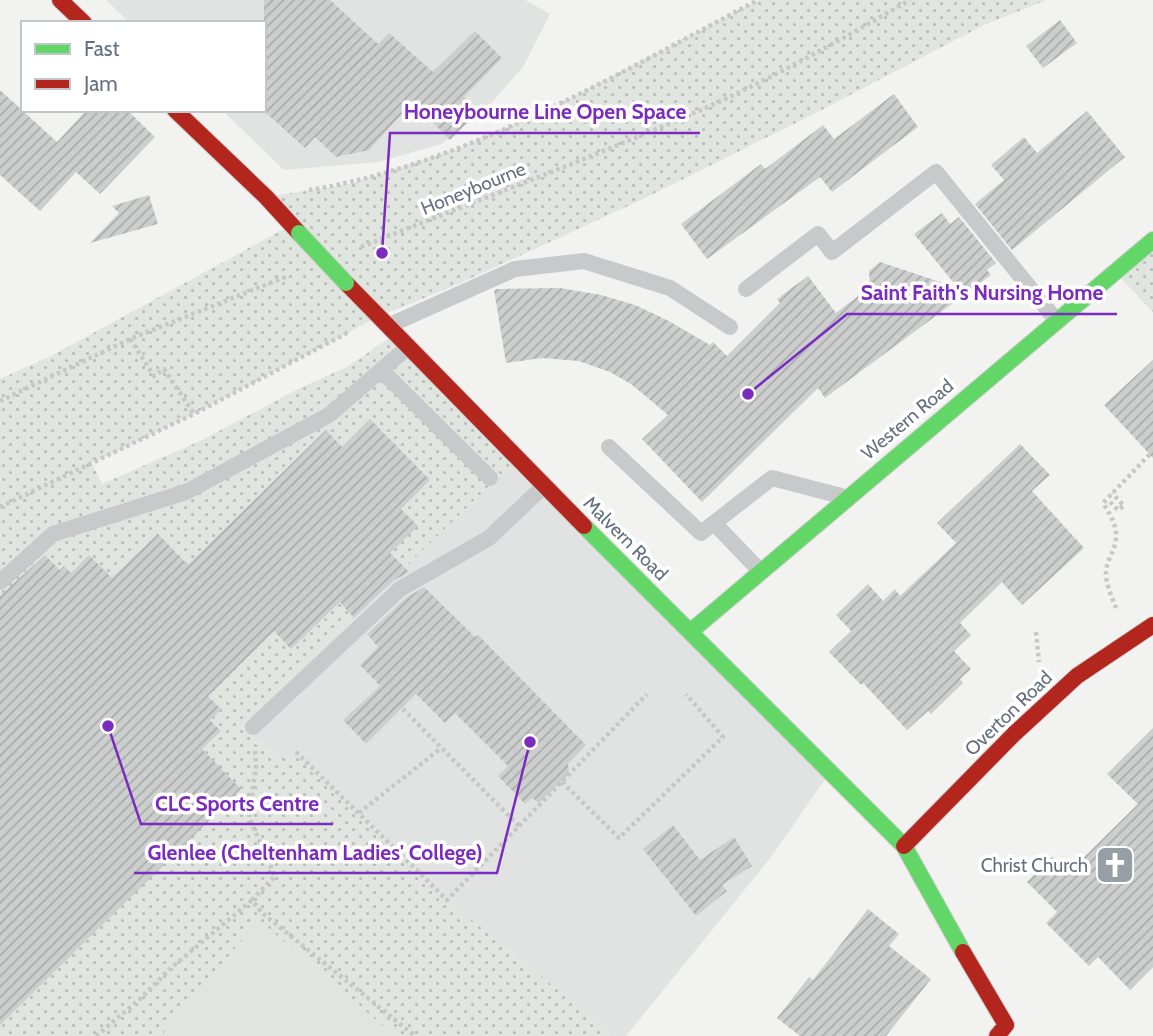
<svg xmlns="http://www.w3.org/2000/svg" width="1153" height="1036" font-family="Cabin,sans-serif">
	<defs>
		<pattern id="grass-dots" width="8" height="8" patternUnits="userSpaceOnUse" patternTransform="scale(1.75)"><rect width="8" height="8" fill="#e1e5df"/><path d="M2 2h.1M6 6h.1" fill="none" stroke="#babeba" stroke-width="1.8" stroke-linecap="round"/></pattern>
		<pattern id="building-hatch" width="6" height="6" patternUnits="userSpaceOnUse" patternTransform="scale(1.75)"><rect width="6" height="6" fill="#cdcece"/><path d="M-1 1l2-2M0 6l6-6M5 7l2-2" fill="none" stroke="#aaacac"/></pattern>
	</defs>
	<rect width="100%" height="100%" fill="#f2f2f1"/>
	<path fill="#e1e2e2" d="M106,0H525L550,14L523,67L486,109L441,144L378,162L284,170L222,110H264V23H130Z
		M518,458L830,772L772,856L626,1036H615L447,900L359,813L280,758L241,726Z"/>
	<path fill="url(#grass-dots)" d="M758,0H1047L984,25L810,116L639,201L463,282L378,317L194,414L92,463L102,484L200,441L300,388L347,367L395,334L518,458L241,726L280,758L296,752L447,900L615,1036H0V379L51,356L291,225L266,197L349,184L459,148L557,105Z
		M1153,240V312L1114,271Z"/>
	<path fill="#e1e5df" d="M259,920L395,1036H161Z"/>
	<path fill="url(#building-hatch)" d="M264,0H330L378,44L389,33L433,72L475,31L502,58L464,97L479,111L450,140L413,102L369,150L336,157L315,137L305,148L264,111Z
		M1060,20L1077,43L1043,68L1026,46Z
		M0,90L57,142L87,110H127L155,137L100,194L76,172L40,211L0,175Z
		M894,94L918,127L832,192L820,177L707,259L681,224L761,164L765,169L823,125L834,139Z
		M1087,111L1125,157L1012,250L975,204L1004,180L991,165L1024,137L1037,153Z
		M149,195L158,224L90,243L119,213L112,206Z
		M942,213L950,224L959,217L996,263L987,270L991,275L825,398L818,388L702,502L642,439L668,415L631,384L610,372L579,361L542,358L506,363L494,290L497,289L560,288L601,295L635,305L667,320L710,345L713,342L727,356L780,303L777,299L808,276L836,313L870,287L869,271L880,262L958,288L914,234Z
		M1153,360V458L1104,405Z
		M370,419L430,480L401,509L418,526L390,553L409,572L393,581L354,618L340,602L291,649L274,631L208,696L221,709L210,720L221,731L202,749L241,789L0,1025V596L45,555L60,570L64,566L71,573L89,555L112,578L158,534L188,565L326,430L342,447Z
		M1020,444L1050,475L1032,491L1084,548L1022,605L1002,582L960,623L971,635L954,651L971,669L960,679L963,683L931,714L928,711L907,730L863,683L861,685L829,652L851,631L836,615L868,584L883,601L895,589L900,596L956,543L937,523Z
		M424,587L475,637L478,635L586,745L568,764L569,774L539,803L532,798L525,804L498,776L508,766L455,713L445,723L416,694L366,744L343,720L380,686L360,665L378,647L367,634L406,598Z
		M1153,728V967L1130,990L1098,957L1089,966L1046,923L1057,912L1027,882L1052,857L1068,873L1138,804L1107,774Z
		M673,825L700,860L734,837L752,866L722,885L727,891L696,916L643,849Z
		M868,909L899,934L889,946L931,979L886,1036H800L777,1018L809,977L813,980Z"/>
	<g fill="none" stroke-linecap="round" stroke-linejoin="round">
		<g stroke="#cececf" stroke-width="18">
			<path id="fast" d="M584,526L904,846L963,952
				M690,632L1153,240"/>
		</g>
		<g stroke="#cececf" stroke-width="18">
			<path id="jam" d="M60,0L84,23
				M175,110L266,197L299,233
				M346,283L584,526
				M904,846L1014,734L1077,676L1153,625
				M963,952L1006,1025L997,1036"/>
		</g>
		<path stroke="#c7c7c7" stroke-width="4.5" stroke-dasharray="3.5 3.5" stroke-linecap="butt" d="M309,190C465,165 619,73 758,0
			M361,247C478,200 597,156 712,105C780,74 846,37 910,0
			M130,339L154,376L164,369L194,414
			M0,401L130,339L288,276
			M1110,502L1118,510L1124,506L1112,493
			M0,507L194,414L347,333
			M1116,608C1112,597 1105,583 1106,571C1107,561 1113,553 1115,544C1119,528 1111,516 1103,503L1153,451
			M1036,632L1039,662
			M255,751L256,766L249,817L275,876L252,900L262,913L415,1036
			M296,752L447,900L519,826L402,708
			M562,782L619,838L723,737L686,694
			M359,813L441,748
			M519,826L647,694
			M96,1036L139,1000L171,968L252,900"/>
		<path stroke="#c8c9ca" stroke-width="16" d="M746,289L818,234L832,252L936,172L1056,320
			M390,325L515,269L584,261L670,288L730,327
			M381,370L490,478
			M609,447L701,533L772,478L845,497
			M714,523L761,572
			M0,582L53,534L186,492L329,415L408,347
			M253,727L400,589L489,538L544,486"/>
		<use href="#fast" stroke="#63d668" stroke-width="16"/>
		<use href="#jam" stroke="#b3261e" stroke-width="16"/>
		<g stroke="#cececf" stroke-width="18" stroke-linecap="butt">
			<path id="fast-bridge" d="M299,233L346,283"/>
		</g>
		<use href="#fast-bridge" stroke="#63d668" stroke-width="16"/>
	</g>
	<defs>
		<g id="church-square" transform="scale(2.0125)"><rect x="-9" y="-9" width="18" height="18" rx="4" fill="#969ea6" stroke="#fff"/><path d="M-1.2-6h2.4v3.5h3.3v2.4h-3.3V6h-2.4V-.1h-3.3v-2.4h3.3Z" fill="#fff"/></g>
	</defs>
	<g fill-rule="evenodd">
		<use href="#church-square" x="1115" y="865"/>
	</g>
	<g text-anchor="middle" stroke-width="7" stroke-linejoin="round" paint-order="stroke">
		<g font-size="19" fill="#65707e" stroke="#fff">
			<text transform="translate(473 188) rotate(-22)" y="7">Honeybourne</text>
			<text transform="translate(907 419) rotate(-40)" y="7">Western Road</text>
			<text transform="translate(626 538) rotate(45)" y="7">Malvern Road</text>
			<text transform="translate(1008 713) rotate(-44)" y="7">Overton Road</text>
		</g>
		<g font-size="19" fill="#65707e" stroke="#fff" text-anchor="end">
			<text x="1088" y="872">Christ Church</text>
		</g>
	</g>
	<path fill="none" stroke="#7b2cbf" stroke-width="2.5" d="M382 253L390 133H700M748 394L847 314H1117M108 726L141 824H333M530 742L497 873H134"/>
	<g fill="#7b2cbf" stroke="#fff" stroke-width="2.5">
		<circle cx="382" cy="253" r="7"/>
		<circle cx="748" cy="394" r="7"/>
		<circle cx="108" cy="726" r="7"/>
		<circle cx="530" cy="742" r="7"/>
	</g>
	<g font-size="21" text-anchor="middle" font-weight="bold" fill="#7b2cbf" stroke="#fff" stroke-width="7" stroke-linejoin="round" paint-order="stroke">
		<text x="545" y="119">Honeybourne Line Open Space</text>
		<text x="982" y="300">Saint Faith's Nursing Home</text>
		<text x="237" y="811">CLC Sports Centre</text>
		<text x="315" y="860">Glenlee (Cheltenham Ladies' College)</text>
	</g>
	<rect x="21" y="21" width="245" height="91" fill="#ffffff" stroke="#c1c6cb" stroke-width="2"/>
	<rect x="35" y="44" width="35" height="10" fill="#63d668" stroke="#c1c6cb" stroke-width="2"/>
	<text x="84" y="56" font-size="21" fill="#65707e">Fast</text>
	<rect x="35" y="79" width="35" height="10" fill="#b3261e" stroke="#c1c6cb" stroke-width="2"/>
	<text x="84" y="91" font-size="21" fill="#65707e">Jam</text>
</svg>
